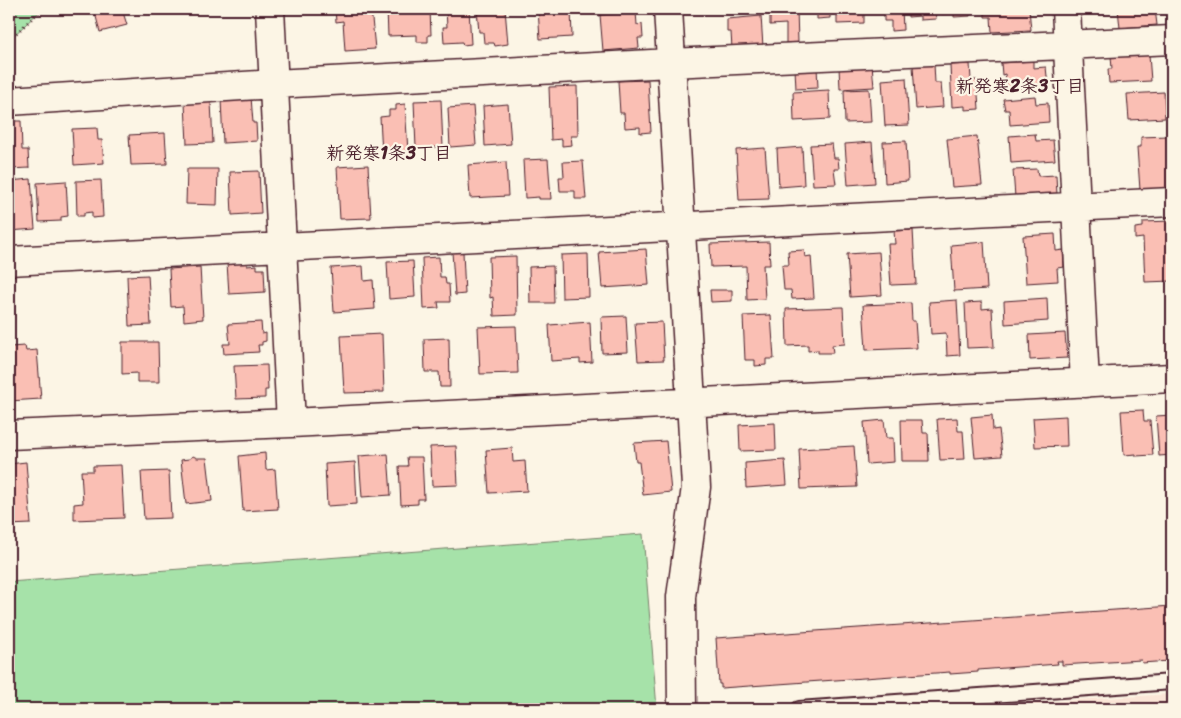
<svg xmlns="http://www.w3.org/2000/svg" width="1181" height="718" font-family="Sriracha,'Klee One',sans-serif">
	<rect width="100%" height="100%" fill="#fcf5e5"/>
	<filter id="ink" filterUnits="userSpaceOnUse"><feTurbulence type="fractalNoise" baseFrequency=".02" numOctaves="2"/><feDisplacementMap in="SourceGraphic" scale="10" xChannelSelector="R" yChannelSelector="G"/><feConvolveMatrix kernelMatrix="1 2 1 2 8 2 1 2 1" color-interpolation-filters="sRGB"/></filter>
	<g filter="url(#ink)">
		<path fill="#fbe5d6" d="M1172,694V709H936Z"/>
		<path fill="#a6e2a9" stroke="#78806a" d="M9,9H42L9,40Z
			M643,534L657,709H9V582Z"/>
		<path fill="#fabfb4" stroke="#4a1f2b" d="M94,9H122L127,25L100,32Z
			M335,9H371L375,49L345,51L343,21L336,22Z
			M387,9H430L431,35H428V42H417V35L388,36Z
			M446,9H469L471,44L463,45L462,42L444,43L443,27H447Z
			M487,9H505L508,44L495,46L494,43H484L483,32H479L477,10Z
			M538,9H571L572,37L540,39Z
			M716,9H762V10L717,12Z
			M770,9H797L798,43H786V24L770,25Z
			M801,9H830V18L817,19V12L801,13Z
			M837,9H864V23L837,24Z
			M884,9H902L903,30L891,31V21H884Z
			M908,9H935L936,19L920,20V16L908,17Z
			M942,9H970V16L954,17V13L942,14Z
			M985,9H1029L1031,30L992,32L991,17H985Z
			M1118,9H1155L1157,25L1120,28Z
			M1167,9H1172V27H1168Z
			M636,12L637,25L642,24L643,38H638L639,48L603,51L600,15Z
			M761,16L763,47L732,49L731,32H727V19Z
			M1149,55L1151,81L1109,83L1108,69H1112L1111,56Z
			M1033,61V68L1046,67L1048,86L1007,89L1005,74L1002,75L1001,63Z
			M934,64L935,83H941L943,107L916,109L913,66Z
			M970,64L971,80H977L979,109L965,110V106L952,107L950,65Z
			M872,65L874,87L840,89L839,67Z
			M817,67L818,88L796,89L795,69Z
			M906,78L909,125L885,126L882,80Z
			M648,80L651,132L640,133V127L625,128L624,113H620L618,81Z
			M577,86L578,136H571L572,145L562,146V139L551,140L549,87Z
			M869,89L871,122L845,123L844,90Z
			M829,90L830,119L794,121L793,92Z
			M1164,92L1165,118L1129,120L1127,94Z
			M1035,96L1036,104L1048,103L1049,122L1010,125L1009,110H1005L1003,99Z
			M251,97L253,123H256L257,141L223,143L221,99Z
			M441,100L443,147L416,148L414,101Z
			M211,102L213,143L187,144L185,103Z
			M405,104L408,152L382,154L380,117L389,116V110H396V105Z
			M508,104L511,144L485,146L483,106Z
			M473,106L476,145L450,147L448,108Z
			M9,121H21L22,150H28L29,168L9,169Z
			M97,128L98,140H102L104,163L74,165L72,129Z
			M165,133L167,164L131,165L129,135Z
			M1035,134L1036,141L1053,140L1055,160L1011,163L1009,136Z
			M977,136L982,185L952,187L947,139Z
			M1167,136L1170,188L1140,190L1137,147H1141V137Z
			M906,141L908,181L885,183L883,142Z
			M872,142L875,183L848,185L845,144Z
			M832,144L834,158H838L839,169H834L836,184L813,185L810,145Z
			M802,147L804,185L779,187L777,149Z
			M765,148L769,199L739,200L736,150Z
			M548,159L551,199H539V197L525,198L523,160Z
			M583,161L586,199H575V191H560L559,177H564L563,162Z
			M506,162L508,196L470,198L468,165Z
			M368,165L371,218L340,219L337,167Z
			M187,169H218L217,205L186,204Z
			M1037,169L1038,176L1056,175L1057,195L1015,197L1013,170Z
			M259,171L261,213L232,215L230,172Z
			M31,179L35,229L9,231V181Z
			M101,180L103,217L92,218V212L84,213V216H77L76,181Z
			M66,181L68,216L61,217V221L39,222L37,183Z
			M1172,221V281L1145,282L1143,238L1135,239V228L1143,227V222Z
			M913,230L916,284L891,285L888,244H895L894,231Z
			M1055,234L1056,251L1063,250L1064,267L1057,268L1058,281L1026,283L1023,236Z
			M769,242L770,265H763L765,299L747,300L746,266L711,267L710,244Z
			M984,242L987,289L954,291L951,245Z
			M646,249L649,285L602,288L599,252Z
			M804,250L805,257L811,256L814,298L792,299L791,290H784L782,265H789L788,251Z
			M452,252H463L465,294L455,295Z
			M879,252L882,295L850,297L847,254Z
			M588,254L589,297L562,298L561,255Z
			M516,256L517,315L494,316L493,297L490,298L489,257Z
			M439,257L440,277H445L446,284H449L450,302H438L439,308L424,309L422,258Z
			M413,261L415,297L389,299L387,262Z
			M247,262V266L257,265V269H264L265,292L229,294L227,263Z
			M363,266L364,281L373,280L375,309L334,312L331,268Z
			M553,266L554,303H530L529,267Z
			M200,267L203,319L184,321L183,306L171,307L169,269Z
			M148,275L151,325L129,326L127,276Z
			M710,290H732V301L711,302Z
			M1047,298L1048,321L1005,324L1004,301Z
			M957,300L960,355L947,356L946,333L931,334L929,302Z
			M982,302V309L992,308L994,347L967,348L965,303Z
			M911,303L912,321H915L917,348L866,350L863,305Z
			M843,307L845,344L832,345L833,353H818V350L808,351V345L787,346L786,309Z
			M771,315L774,359H766V365L755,366V360H745L743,316Z
			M626,316L628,352L602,353L601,317Z
			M261,322L262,334L266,333V341L262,342V345H258L259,352L224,354L223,344H230L228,324Z
			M590,322L592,362L580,363V359L551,361L549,325Z
			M662,322L664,360L638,361L635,323Z
			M516,326L518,373L480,374L478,327Z
			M1065,333L1067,358L1030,360L1029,335Z
			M382,334L384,392L344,393L341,336Z
			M449,338L450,387H440L439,372H425L424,339Z
			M122,342H158L159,382H137V373L122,374Z
			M25,346L26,351L37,350L41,399L9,401V347Z
			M267,365L268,390H265V398L236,399L234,366Z
			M1143,410L1144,421H1150L1153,455L1136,456V454L1124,455L1121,411Z
			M992,415L993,430L999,429L1002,456L975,458L971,417Z
			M1172,415V455L1159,456L1156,416Z
			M1066,416L1067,446L1035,447L1033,418Z
			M957,418L958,431H963L965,459L940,460L937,419Z
			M884,420L886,438H893L894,462L867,464L864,422Z
			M901,420H922L923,433H928L929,461H902Z
			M775,423L776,450L740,451L739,425Z
			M666,441L671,492L643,495L639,462H636L634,443Z
			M456,446L458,485L432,486L430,447Z
			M854,446L857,487L801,489L799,449Z
			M512,448L513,462L525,461L527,491L489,493L486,450Z
			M265,453L266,470L275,469L278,509L243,511L239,456Z
			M388,454L391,495L362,497L359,456Z
			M193,456L197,458H207L212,501L186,504L181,460L189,459Z
			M407,457H422L424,499H418V504L401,505L399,466H408Z
			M785,460L787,485L746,488L745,463Z
			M26,462L31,524L9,525V464Z
			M355,462L357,504L327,506L325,464Z
			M121,465L124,518L74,520V504L83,503L81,471H93V466Z
			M169,471L171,518L144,519L141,472Z
			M1172,606V657L1169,658V661L1142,663L1141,660L1062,665V661H1057L1058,664L978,670V672L950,674V672L721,688V684H719L716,638Z"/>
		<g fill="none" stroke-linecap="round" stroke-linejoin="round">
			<g stroke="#4a1f2b" stroke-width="18">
				<path id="service" d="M799,709L1172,682"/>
			</g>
			<g stroke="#4a1f2b" stroke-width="31">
				<path id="minor" d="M270,9L291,423
					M668,9L696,487L681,597L682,709
					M1066,9L1085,383
					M9,101L274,84L670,63L1172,40
					M9,261C397,243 784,219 1172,202
					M9,435L291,423L1172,378"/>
			</g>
			<path stroke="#4a1f2b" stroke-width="3" stroke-dasharray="1 4" stroke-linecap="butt" d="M9,40L42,9"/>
			<use href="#service" stroke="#fcf5e5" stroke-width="14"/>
			<use href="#minor" stroke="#fcf5e5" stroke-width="28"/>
		</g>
	</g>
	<g text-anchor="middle" stroke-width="4.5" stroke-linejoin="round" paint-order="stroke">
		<g font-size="18" font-weight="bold" fill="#4a1f2b" stroke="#fcf5e5">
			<text x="1020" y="92">新発寒2条3丁目</text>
			<text x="389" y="159">新発寒1条3丁目</text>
		</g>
	</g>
	<rect width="1181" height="718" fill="none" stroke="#fcf5e5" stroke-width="30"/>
	<rect x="15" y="15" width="1151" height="688" fill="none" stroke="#4a1f2b" stroke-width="2" filter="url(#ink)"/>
</svg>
